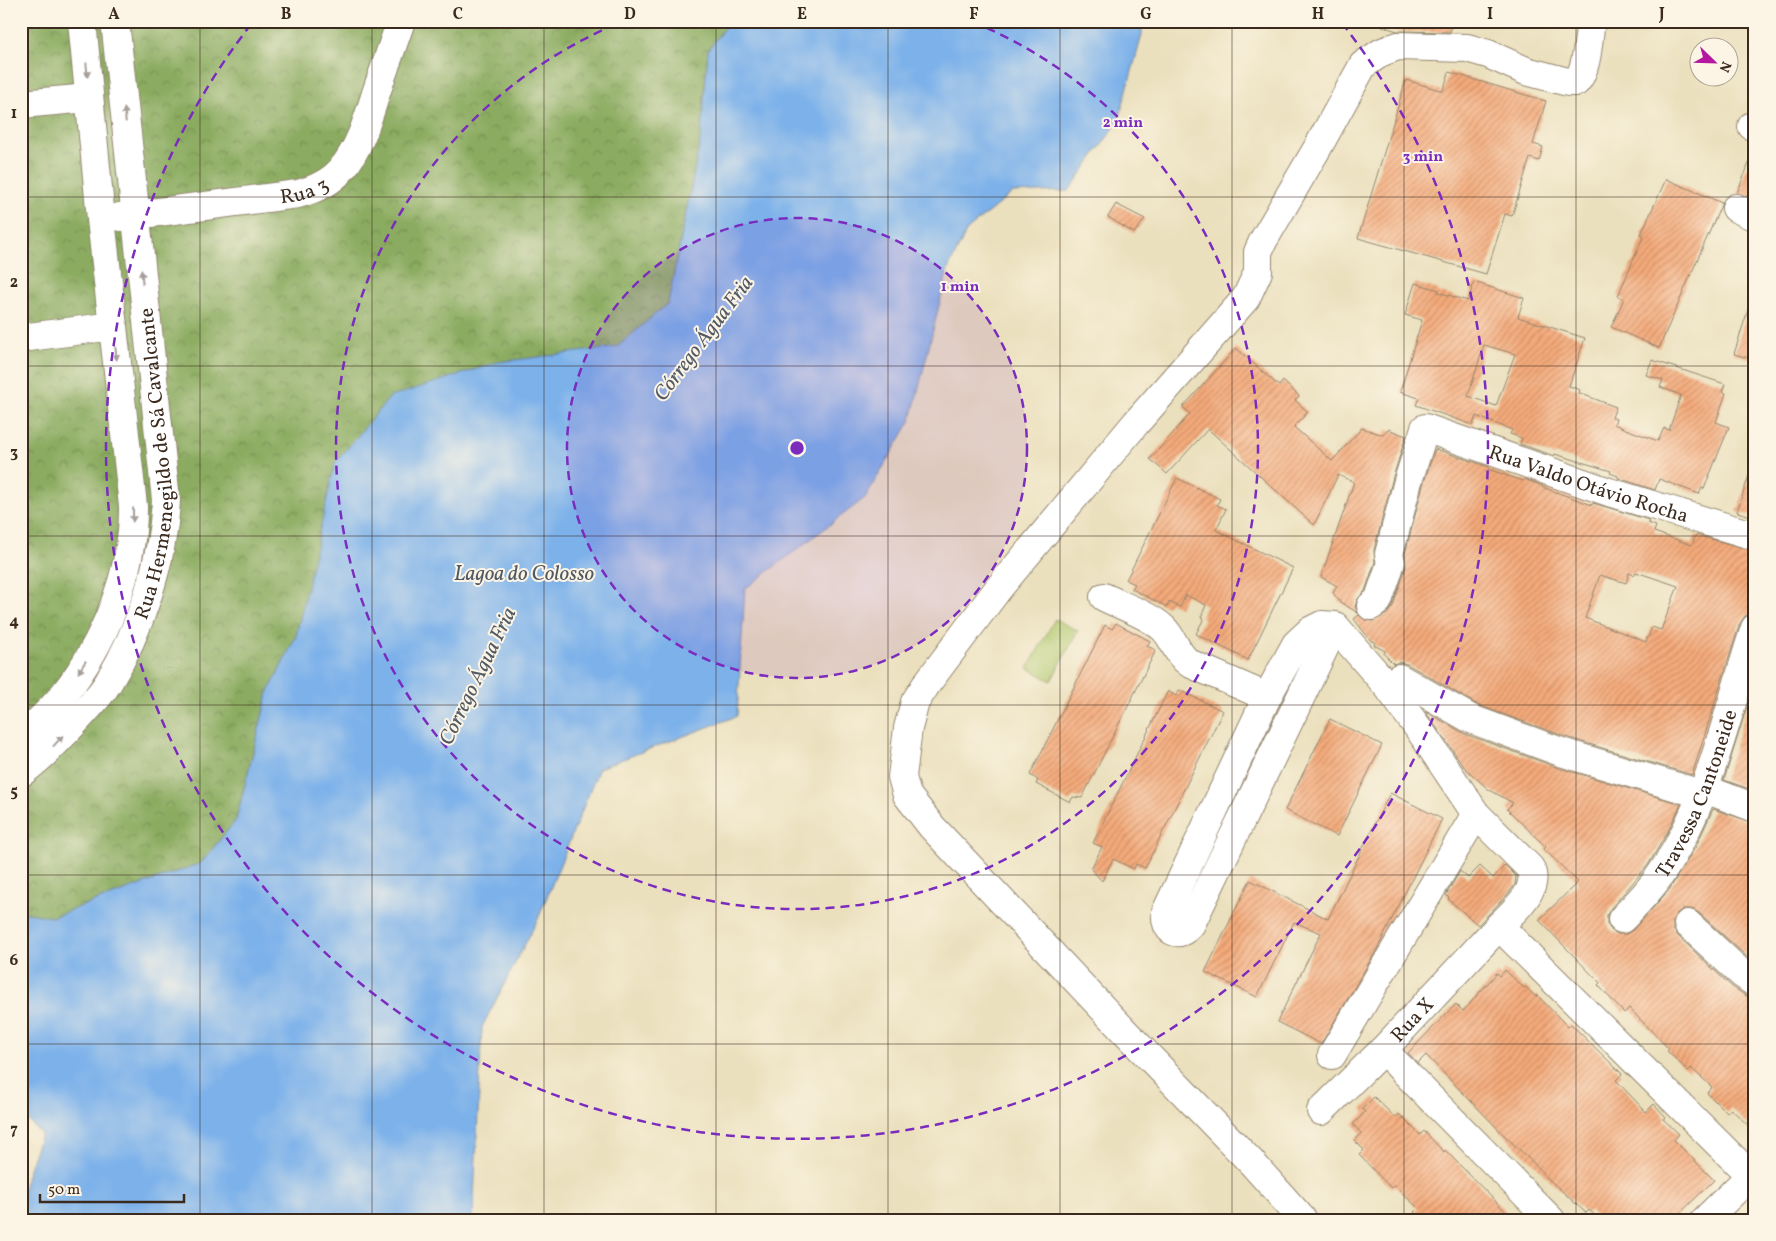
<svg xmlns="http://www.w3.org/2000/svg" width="1776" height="1241" font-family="Vollkorn,serif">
	<defs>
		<pattern id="forest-crowns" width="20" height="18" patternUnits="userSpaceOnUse" patternTransform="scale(1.25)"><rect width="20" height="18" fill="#8bac60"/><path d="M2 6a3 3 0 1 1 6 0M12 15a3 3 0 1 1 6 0" fill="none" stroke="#738c4f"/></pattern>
		<pattern id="building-hatch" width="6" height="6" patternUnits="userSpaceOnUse" patternTransform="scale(1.25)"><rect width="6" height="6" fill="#f5ab7b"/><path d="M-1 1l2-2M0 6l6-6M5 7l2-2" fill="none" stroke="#c88b64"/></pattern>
	</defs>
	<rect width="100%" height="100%" fill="#fcf5e5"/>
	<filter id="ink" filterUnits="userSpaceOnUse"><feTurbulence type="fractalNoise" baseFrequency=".02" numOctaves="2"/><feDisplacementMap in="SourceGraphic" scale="10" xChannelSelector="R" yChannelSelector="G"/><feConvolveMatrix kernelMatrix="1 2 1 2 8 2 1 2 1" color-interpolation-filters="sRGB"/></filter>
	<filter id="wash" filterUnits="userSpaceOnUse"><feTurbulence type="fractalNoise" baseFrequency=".0096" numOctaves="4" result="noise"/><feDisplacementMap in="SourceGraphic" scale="20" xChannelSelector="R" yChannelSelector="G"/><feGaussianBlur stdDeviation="1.12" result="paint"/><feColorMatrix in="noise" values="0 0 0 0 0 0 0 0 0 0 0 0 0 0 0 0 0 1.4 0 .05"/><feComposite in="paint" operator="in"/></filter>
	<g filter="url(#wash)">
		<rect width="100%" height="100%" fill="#ebe0bd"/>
		<path fill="#afc76c" stroke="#757845" d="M1055,619L1078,631L1051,681L1028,668Z"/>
		<path fill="url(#forest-crowns)" stroke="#636b3f" d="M21,21H729L708,50L701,137L668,303L617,347L498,363L296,636L268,693L236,820L201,863L52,917L21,912Z"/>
		<path fill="#7bb1ea" stroke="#5b6e84" d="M729,21H1142V35L1118,122L1069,191L1012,193L967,230L948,269L911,420L865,498L745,589L737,716L599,768L538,919L482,1027L473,1220H24C16,1192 33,1161 41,1134L21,1113V912L52,917L201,863L236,820L268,693L296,636L335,463L390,397L498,362L617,347L668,303L701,137L708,50Z"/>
		<g id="blocks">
			<path fill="url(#building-hatch)" fill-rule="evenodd" d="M1380,21H1453L1450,32L1397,31L1379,25Z
				M1449,72L1546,101L1533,144L1543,147L1539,161L1530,158L1512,216L1505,214L1486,274L1358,238L1406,80L1443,91Z
				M1754,151H1755V200L1737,193Z
				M1666,179L1722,203L1659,348L1611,327L1624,299L1618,296L1644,235L1641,234Z
				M1116,204L1145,219L1134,233L1108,217Z
				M1474,282L1524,298L1518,317L1585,338L1569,386L1580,390L1579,393L1616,407L1612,417L1616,419L1614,424L1623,428L1658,441L1664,428L1669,430L1681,395L1660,387L1663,380L1646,375L1652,360L1725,384L1722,392L1726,393L1716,422L1729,427L1704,489L1702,488L1699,494L1659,479L1655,490L1618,478V476L1610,473L1611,471L1555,454L1554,456L1520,444L1522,438L1510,434L1512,430L1476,416L1473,425L1416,405L1419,398L1400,392L1422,320L1405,315L1415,283L1439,290L1438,292L1468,301ZM1484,345L1515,354L1496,406L1468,396Z
				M1751,300L1755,301V360L1734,354Z
				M1236,348L1279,386L1283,381L1299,396L1295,400L1308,412L1294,427L1332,461L1362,428L1383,435L1388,429L1406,436L1393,477L1374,550L1375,562L1365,591L1357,600L1355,607L1358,613L1340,602L1333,593L1337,586L1321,577L1354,482L1338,475L1314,525L1208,429L1167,474L1150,459L1190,414L1183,407Z
				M1435,449L1489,467L1488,469L1523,481L1524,479L1543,486L1542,487L1592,505L1593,503L1649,520L1648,523L1656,526L1654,532L1692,545L1696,535L1755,551V613L1745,616L1740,623L1692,775L1566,737L1478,705L1407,664L1399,662L1394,664L1384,654L1385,651L1374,645L1375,642L1371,641L1354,619L1359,615L1365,620L1373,621L1387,614L1393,606L1406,567L1405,554L1423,485ZM1636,572L1678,586L1661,630L1652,627L1646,642L1585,618L1600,575L1626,583L1629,573L1634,575Z
				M1752,466L1755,467V517L1737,512Z
				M1177,478L1220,499L1217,505L1226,509L1216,530L1293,568L1248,660L1196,634L1204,618L1201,617L1206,605L1186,595L1180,607L1169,602L1167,607L1132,589L1135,584L1126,580Z
				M1116,623L1150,641L1147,646L1156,650L1082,798L1073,797L1070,802L1036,784L1038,780L1030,775L1105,625L1112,629Z
				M1755,681V791L1724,780Z
				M1179,690L1223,711L1145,868L1136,864L1134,869L1113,859L1102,881L1091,869L1102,847L1093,843L1168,691L1176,696Z
				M1425,711L1465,734L1556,767L1681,804L1668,831L1648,865L1611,908L1607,915V924L1612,931L1618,934H1626L1633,930L1669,890L1696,846L1713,809L1755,823V964L1699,913L1692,909H1683L1676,914L1673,921V929L1677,935L1731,986L1746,996L1755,998V1132L1731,1109L1727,1113L1707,1093L1712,1087L1691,1068L1688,1071L1667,1051L1669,1049L1629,1008L1624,1013L1598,985L1600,983L1539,920L1578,882L1544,849L1546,847L1507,809L1513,803L1488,789L1465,768Z
				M1330,719L1382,745L1337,836L1285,810Z
				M1390,793L1442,819L1377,949L1321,1044L1277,1022L1321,933L1294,922L1257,997L1205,972L1250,880L1328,919Z
				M1505,865L1516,876L1515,885L1506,896L1478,925L1448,899L1449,898L1446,895L1460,871L1468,878L1480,866L1493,878Z
				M1505,970L1524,988L1526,987L1536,997L1537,995L1568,1027L1571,1024L1622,1074L1616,1080L1646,1112L1654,1104L1666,1117L1663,1119L1679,1134L1674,1140L1714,1180L1673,1220H1600L1589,1210L1586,1213L1543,1174L1544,1173L1503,1134L1426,1055L1418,1063L1408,1053L1456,1004L1463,1011L1497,973L1500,976Z
				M1374,1097L1396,1118L1399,1114L1420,1135L1424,1131L1444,1152L1445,1150L1514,1220H1420L1414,1212L1418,1208L1394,1185L1391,1188L1359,1155L1364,1150L1354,1140L1361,1133L1353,1124L1365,1112L1362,1109Z"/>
		</g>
	</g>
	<g filter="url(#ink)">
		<use href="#blocks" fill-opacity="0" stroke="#93856e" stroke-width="1"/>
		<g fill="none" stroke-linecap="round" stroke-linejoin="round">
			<g stroke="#93856e" stroke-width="30">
				<g id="minor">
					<path d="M21,104L89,98"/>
					<path d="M1752,126L1755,127"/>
					<path d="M1736,208L1755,217"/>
					<path id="s1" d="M120,217L298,194C313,190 330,183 341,170C360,148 368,118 377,90C385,67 393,44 401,21"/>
					<path d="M21,338L113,326"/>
					<path d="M1104,597C1122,606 1149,615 1163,628C1174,638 1176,654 1189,663L1267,697"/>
					<path id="s2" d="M1371,606L1378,601L1387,575L1391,562L1389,554L1408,481L1425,428L1609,492L1755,536"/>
					<path d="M1335,626L1191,924C1178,940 1164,931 1166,912L1267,697L1296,644L1310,631L1322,625L1335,626L1388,687L1421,732L1476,814L1530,868C1541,890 1513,911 1499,926L1755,1180"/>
					<path d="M1399,678L1471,719L1561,752L1694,792L1705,789L1755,808"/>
					<path d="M21,738C35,724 52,710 64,694C104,644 134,571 133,506L101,219L82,21"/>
					<path id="s3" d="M21,773C43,757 61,738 79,718C89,707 100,696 108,683C140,631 163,561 166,500C148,340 133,181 115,21"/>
					<path id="s4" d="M1622,919C1638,902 1654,886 1666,866C1712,794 1728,708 1755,628"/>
					<path d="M1688,924L1742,974L1755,983"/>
					<path d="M1383,1050L1551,1220"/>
					<path d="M1332,1055L1476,814"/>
					<path id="s5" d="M1321,1111L1383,1050L1499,926"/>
					<path d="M1303,1220L1252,1163L1126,1033L932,827L907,795L902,777L908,728L915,702L928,682L998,589L1136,423L1246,298L1258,272V252L1263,241L1318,147L1363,65L1382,52L1398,46L1467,48L1488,54L1526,71L1568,82H1576C1588,69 1588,39 1591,21"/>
					<path d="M1705,1220L1750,1176"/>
				</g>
			</g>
			<use href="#minor" stroke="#fff" stroke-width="28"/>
		</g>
		<defs><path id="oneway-solid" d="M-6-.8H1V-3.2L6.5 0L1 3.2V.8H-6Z" transform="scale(1.25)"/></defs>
		<g fill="#a79f9a">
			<use href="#oneway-solid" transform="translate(87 70) rotate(84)"/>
			<use href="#oneway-solid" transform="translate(125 115) rotate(-96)"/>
			<use href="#oneway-solid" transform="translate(142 277) rotate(-95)"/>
			<use href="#oneway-solid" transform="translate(116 353) rotate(84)"/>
			<use href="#oneway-solid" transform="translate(133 515) rotate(91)"/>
			<use href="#oneway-solid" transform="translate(82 667) rotate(122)"/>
			<use href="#oneway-solid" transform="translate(58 741) rotate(-48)"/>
		</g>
	</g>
	<path fill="none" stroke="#3b2a1e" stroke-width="1" stroke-opacity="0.55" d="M200,21V1220M372,21V1220M544,21V1220M716,21V1220M888,21V1220M1060,21V1220M1232,21V1220M1404,21V1220M1576,21V1220M21,197H1755M21,366H1755M21,536H1755M21,705H1755M21,875H1755M21,1044H1755"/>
	<circle cx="797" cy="448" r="230" fill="#7b2cbf" fill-opacity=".12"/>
	<g fill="none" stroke="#7b2cbf" stroke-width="2.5" stroke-dasharray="9 6">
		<circle cx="797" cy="448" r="230"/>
		<path d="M973 22A461 461 0 1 1 621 22"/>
		<path d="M1342 23A691 691 0 1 1 252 23"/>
	</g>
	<g text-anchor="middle" stroke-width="4" stroke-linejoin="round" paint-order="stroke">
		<g font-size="20" fill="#3b2a1e" stroke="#fcf5e5">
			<text dy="7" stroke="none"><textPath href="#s1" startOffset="186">Rua 3</textPath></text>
			<text dy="7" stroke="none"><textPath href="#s3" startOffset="355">Rua Hermenegildo de Sá Cavalcante</textPath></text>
			<text dy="7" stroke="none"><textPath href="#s2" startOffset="362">Rua Valdo Otávio Rocha</textPath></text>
			<text dy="7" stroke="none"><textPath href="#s4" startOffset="148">Travessa Cantoneide</textPath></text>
			<text dy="7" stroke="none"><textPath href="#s5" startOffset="129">Rua X</textPath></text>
		</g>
		<g font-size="21" font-style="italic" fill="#515965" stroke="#fcf5e5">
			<text transform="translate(703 338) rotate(-53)" y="7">Córrego Água Fria</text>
			<text x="524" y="580">Lagoa do Colosso</text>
			<text transform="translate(477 676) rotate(-64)" y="7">Córrego Água Fria</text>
		</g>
	</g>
	<circle cx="797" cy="448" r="8" fill="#7b2cbf" stroke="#fcf5e5" stroke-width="2.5"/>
	<g font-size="15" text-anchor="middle" font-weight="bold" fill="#7b2cbf" stroke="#fcf5e5" stroke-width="4" stroke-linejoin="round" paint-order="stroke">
		<text x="1123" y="127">2 min</text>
		<text x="1423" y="161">3 min</text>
		<text x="960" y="291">1 min</text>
	</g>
	<rect width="1776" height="1241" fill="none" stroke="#fcf5e5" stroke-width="55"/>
	<g transform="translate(1714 62) rotate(113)"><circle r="24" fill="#fcf5e5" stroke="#afa495"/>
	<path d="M0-4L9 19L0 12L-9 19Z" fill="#b5179e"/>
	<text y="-8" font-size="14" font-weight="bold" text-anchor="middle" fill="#3b2a1e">N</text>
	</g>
	<path d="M40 1194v8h144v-8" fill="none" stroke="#3b2a1e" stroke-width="2.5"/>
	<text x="48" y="1194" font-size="15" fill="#3b2a1e" stroke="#fcf5e5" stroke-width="4" paint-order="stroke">50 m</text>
	<rect x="28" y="28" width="1720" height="1186" fill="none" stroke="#3b2a1e" stroke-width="2"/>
	<g font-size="16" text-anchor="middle" font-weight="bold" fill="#3b2a1e">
		<text x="114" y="19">A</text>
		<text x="286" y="19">B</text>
		<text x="458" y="19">C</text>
		<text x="630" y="19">D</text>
		<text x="802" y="19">E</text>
		<text x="974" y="19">F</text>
		<text x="1146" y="19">G</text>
		<text x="1318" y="19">H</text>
		<text x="1490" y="19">I</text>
		<text x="1662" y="19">J</text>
		<text x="14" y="118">1</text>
		<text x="14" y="287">2</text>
		<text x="14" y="457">3</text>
		<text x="14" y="626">4</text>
		<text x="14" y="796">5</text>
		<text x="14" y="965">6</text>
		<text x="14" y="1134">7</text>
	</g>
</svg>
